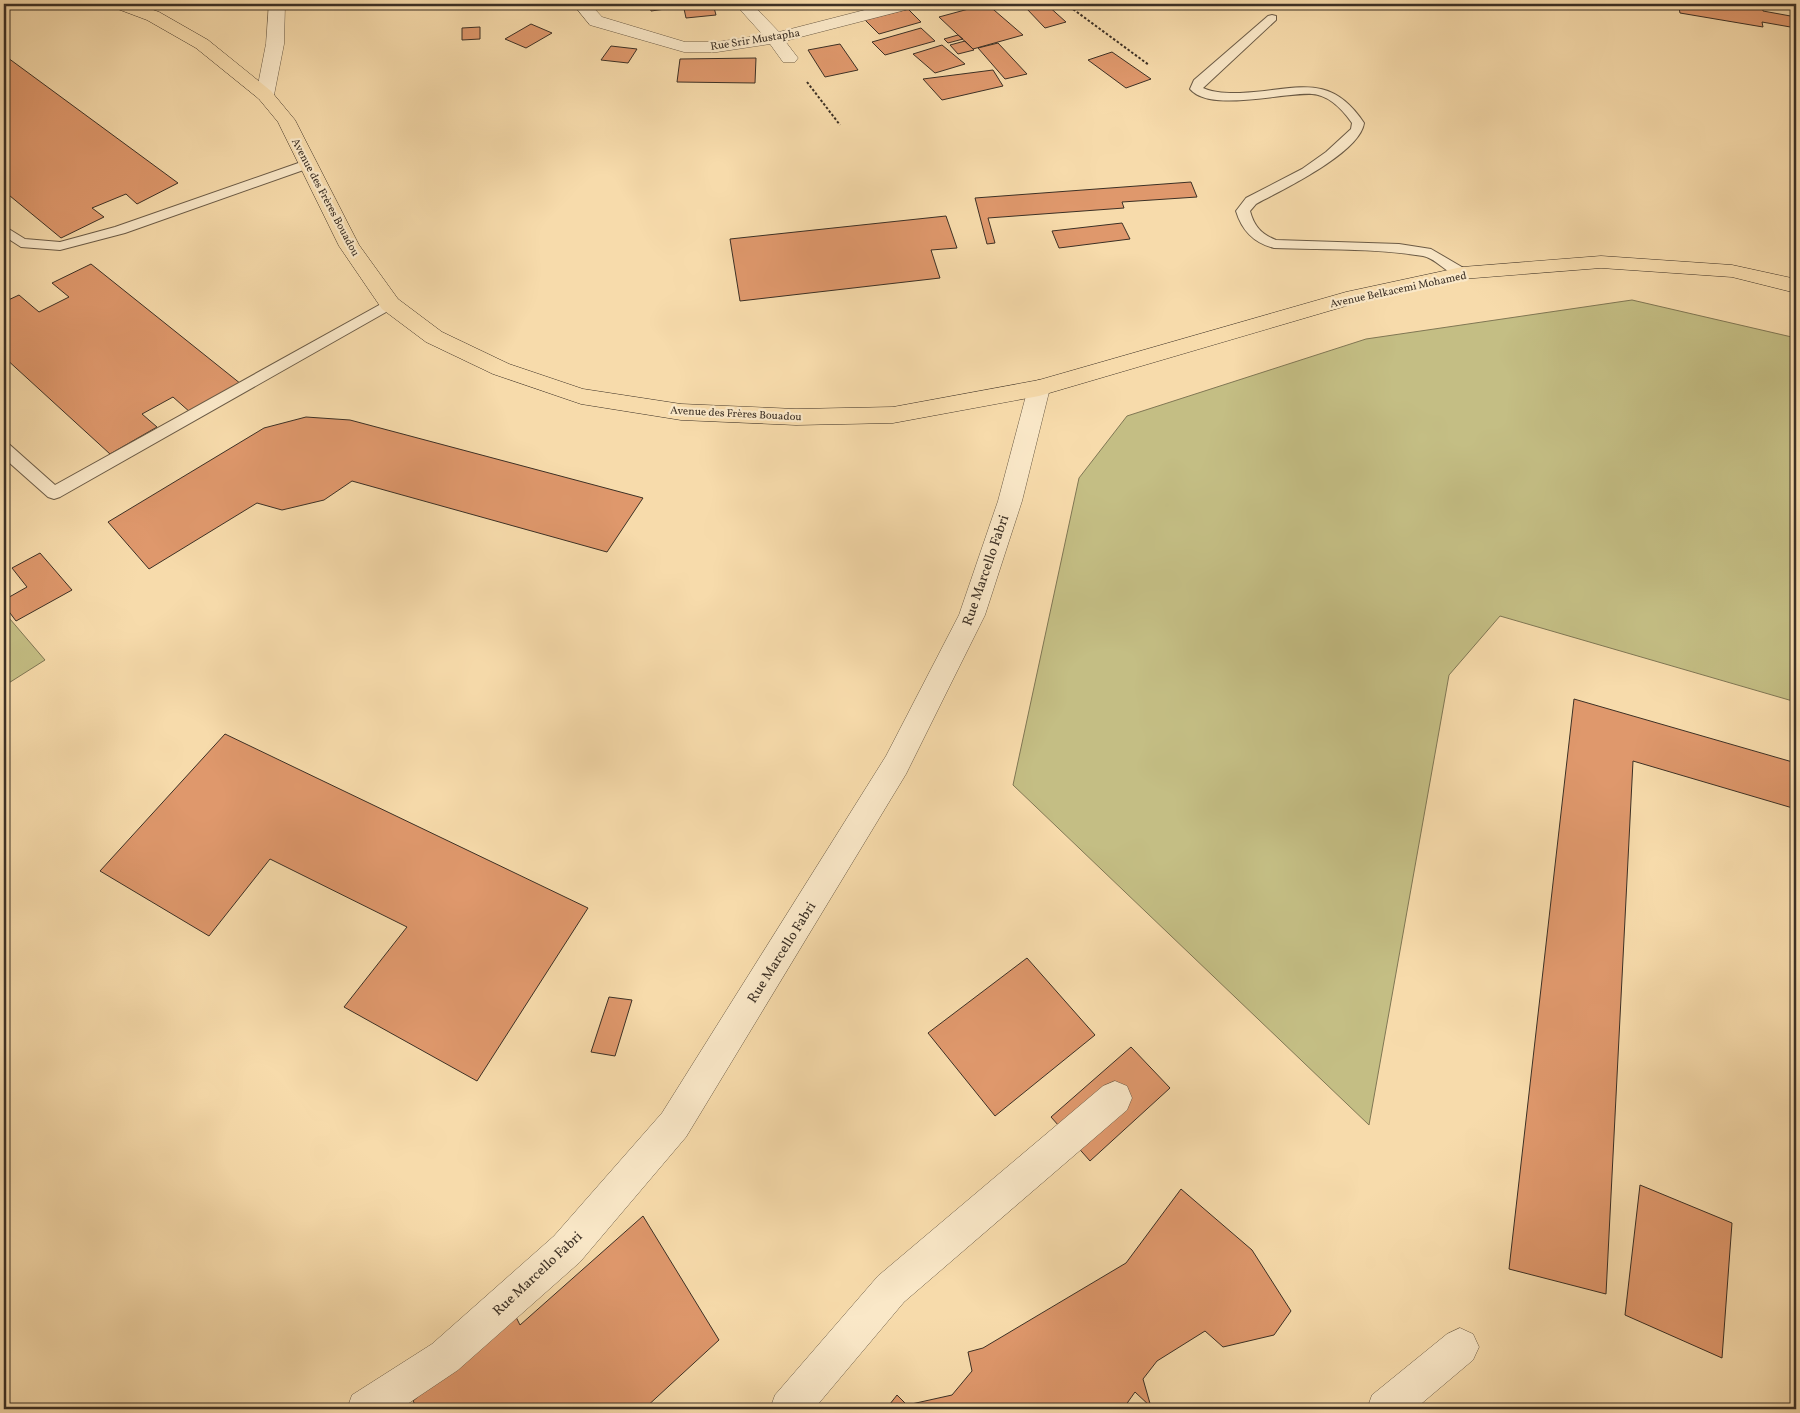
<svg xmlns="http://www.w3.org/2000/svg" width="1800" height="1413" font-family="Vollkorn,serif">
	<rect width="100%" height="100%" fill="#f7dbab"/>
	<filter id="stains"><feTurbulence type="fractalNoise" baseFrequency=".004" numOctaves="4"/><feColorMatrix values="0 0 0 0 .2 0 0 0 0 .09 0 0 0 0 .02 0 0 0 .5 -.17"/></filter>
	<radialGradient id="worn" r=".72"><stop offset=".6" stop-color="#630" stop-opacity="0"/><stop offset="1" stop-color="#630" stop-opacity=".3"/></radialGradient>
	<path fill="#c4be84" stroke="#807754" d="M1632,300L1796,338V702L1500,616L1449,675L1369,1125L1013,785L1079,478L1127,416L1366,339Z
		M4,612L45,660L4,686Z"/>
	<path fill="#df986c" stroke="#3c3025" d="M649,4H679L680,7L651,11Z
		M683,4H713L716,15L686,18Z
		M987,4L1023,35L973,49L939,17Z
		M1046,4L1066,22L1045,28L1026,8Z
		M1667,4H1762L1763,11L1796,17V28L1762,22L1763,27L1680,13L1679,8L1668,6Z
		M908,9L921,22L879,34L865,20Z
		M531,24L552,33L526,48L505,39Z
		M480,27V39L462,40V28Z
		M921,28L935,41L885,55L872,42Z
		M958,35L963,39L948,43L944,39Z
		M965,41L974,50L958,54L950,45Z
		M998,43L1027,74L1005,79L978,48Z
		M840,44L858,70L825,77L808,50Z
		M942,45L965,64L935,73L913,54Z
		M611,46L637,49L628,63L601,60Z
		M1112,52L1151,79L1126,88L1088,60Z
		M4,55L178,183L137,204L126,194L92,208L104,217L61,238L4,191Z
		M756,58L755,83L677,82L680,59Z
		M993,70L1003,86L942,100L923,79Z
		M1191,182L1197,197L1122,202L1124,208L988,218L995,243L987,244L975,198Z
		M946,216L957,248L931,250L940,278L740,301L730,239Z
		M1122,223L1130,239L1059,248L1052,231Z
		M91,264L241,384L191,413L173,397L142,414L157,427L110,454L4,357V302L19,295L39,312L69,297L52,283Z
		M306,417L350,420L643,498L607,552L352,481L324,500L282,510L257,503L149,569L108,522L264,428Z
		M40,553L72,590L16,621L4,605V600L27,587L12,568Z
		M1574,699L1796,763V809L1633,761L1606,1294L1509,1269Z
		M225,734L588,908L477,1081L344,1007L407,927L270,859L209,936L100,871Z
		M1027,958L1095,1035L995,1116L928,1033Z
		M609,997L632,1000L615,1056L591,1052Z
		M1131,1047L1170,1088L1090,1161L1051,1117Z
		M1640,1185L1732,1223L1722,1358L1625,1315Z
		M1181,1189L1252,1250L1291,1311L1274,1335L1223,1347L1205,1331L1157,1361L1143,1379L1151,1407L1135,1392L1123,1409H886L897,1395L907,1405L952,1395L972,1371L968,1352L983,1348L1126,1263Z
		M643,1216L719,1340L644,1409H418L413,1401L514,1313L520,1325Z"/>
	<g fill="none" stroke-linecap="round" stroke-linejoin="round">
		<g stroke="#6b5b46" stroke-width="2">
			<path id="service" d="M1272,15L1276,16V20L1203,88C1214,93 1228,93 1240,93C1294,91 1329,70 1364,123C1360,153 1282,190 1256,204L1250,211C1254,226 1261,234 1276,240L1399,244L1431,249L1467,270L1469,273L1467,276C1450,280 1439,259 1423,256C1374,248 1324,250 1274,248C1254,243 1242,231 1236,211L1246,198L1302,169L1326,152L1351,129L1352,123C1343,110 1329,95 1312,94C1284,92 1210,113 1190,89L1194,80L1268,16Z
				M307,160L313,164L312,167L125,233L60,250L21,247L4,236V226L25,239L60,242L115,227Z
				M390,299L397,304L395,307L60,497L54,499L48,497L4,458V443L10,445L55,485Z"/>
		</g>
		<g stroke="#6b5b46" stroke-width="1">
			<path id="minor" d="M269,4H285L284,44L274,95L271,99H259L256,95L266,44Z
				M573,4H590L602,17L685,42H717L763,35L735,4H752L779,32L888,4H915L913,8L785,41L798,58L795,62H783L770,44L717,52H684L590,25Z
				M1115,1081L1127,1086L1132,1098L1127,1110L904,1302L814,1409H770L775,1395L878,1276L1103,1086Z
				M1460,1328L1473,1334L1479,1347L1473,1360L1415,1409H1367L1372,1395L1447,1334Z"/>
		</g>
		<g stroke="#6b5b46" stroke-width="1">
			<path id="tertiary" d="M1039,380L1047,383L1050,388L1022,501L985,615L906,774L686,1137L580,1262L458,1370L400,1409H347L352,1395L432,1344L554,1236L662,1113L886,756L959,615L998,501L1028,388L1031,383Z"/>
		</g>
		<g stroke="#3c3025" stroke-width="1">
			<path id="primary" d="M113,4H136L159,12L208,40L271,91L295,120L359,245L398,299L442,332L509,364L583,389L681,404L796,409L893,407L1039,380L1346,292L1462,267L1601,256L1732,265L1796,279V293L1732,277L1601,268L1462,279L1356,303L1039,396L893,423L796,425L681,420L581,404L493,374L426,342L382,309L339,246L278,122L259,99L196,48L147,20L115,8Z"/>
		</g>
		<path stroke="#3c3025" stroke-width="2" stroke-dasharray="2.5 2" stroke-linecap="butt" d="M1066,4L1149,65
			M807,82L840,125"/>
		<use href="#service" fill="#fae8c8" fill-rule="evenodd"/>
		<use href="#minor" fill="#fae8c8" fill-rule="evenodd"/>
		<use href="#tertiary" fill="#fae8c8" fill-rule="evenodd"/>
		<use href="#primary" fill="#f7dbab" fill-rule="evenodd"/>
	</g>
	<g text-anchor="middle" stroke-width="4.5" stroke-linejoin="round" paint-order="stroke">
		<g font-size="11" fill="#3c3025" stroke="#fae8c8">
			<text transform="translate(755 39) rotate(-9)" y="4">Rue Srir Mustapha</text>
			<text transform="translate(326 197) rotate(62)" y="4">Avenue des Frères Bouadou</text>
			<text transform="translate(1398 289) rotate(-12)" y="4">Avenue Belkacemi Mohamed</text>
			<text transform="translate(736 413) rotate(3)" y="4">Avenue des Frères Bouadou</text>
		</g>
		<g font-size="14" fill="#3c3025" stroke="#fae8c8">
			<text transform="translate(985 570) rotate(-71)" y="5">Rue Marcello Fabri</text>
			<text transform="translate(781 952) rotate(-58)" y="5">Rue Marcello Fabri</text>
			<text transform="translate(537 1273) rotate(-43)" y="5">Rue Marcello Fabri</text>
		</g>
	</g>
	<rect width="1800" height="1413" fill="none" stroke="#f7dbab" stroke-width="20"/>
	<rect x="5" y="5" width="1790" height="1403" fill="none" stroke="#3c3025" stroke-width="2.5"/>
	<rect x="10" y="10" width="1780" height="1393" fill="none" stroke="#3c3025"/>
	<rect width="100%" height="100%" filter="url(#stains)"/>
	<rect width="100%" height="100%" fill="url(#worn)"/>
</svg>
